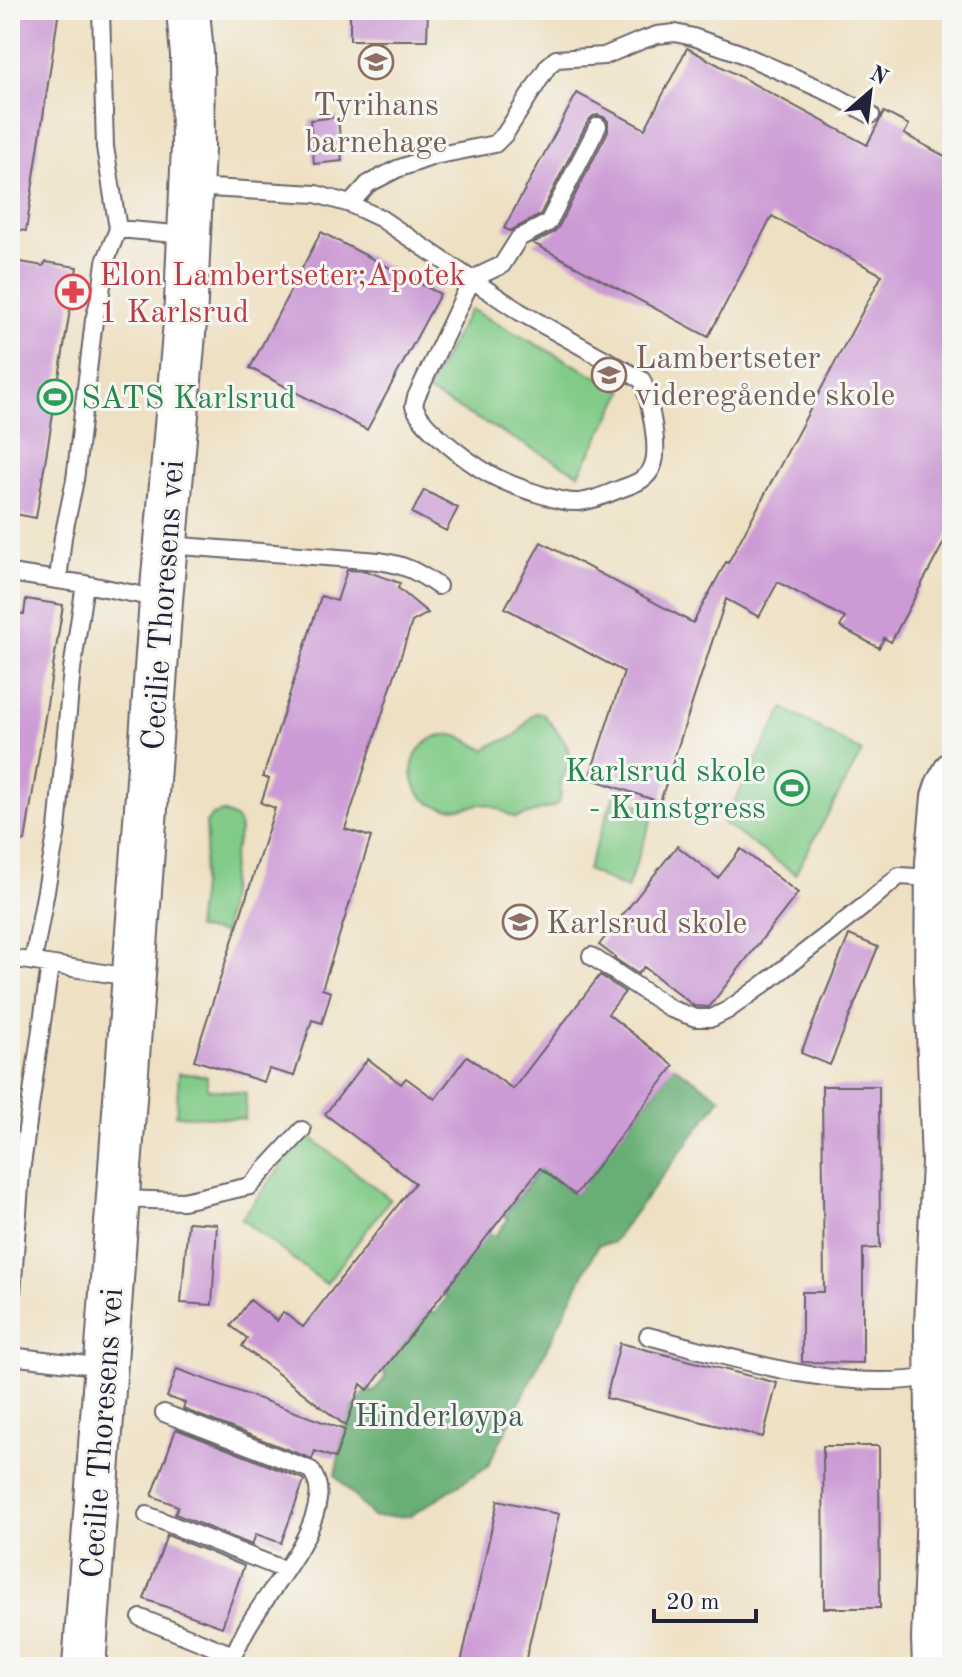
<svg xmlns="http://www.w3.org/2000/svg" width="962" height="1677" font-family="'Old Standard TT',serif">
	<rect width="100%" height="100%" fill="#f6f6f2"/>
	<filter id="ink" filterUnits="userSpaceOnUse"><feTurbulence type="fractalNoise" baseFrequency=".0125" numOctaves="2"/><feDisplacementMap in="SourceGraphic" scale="16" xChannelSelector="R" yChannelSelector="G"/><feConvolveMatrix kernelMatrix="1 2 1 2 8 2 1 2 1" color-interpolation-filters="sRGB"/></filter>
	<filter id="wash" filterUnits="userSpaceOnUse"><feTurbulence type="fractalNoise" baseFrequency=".006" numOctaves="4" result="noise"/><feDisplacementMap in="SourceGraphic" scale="32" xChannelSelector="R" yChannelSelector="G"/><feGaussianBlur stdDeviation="1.8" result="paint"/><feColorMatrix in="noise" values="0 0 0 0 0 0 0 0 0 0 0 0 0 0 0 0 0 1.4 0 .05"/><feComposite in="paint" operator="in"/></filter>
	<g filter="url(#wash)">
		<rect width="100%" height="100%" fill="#eee0c2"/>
		<path fill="#81cb87" stroke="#527661" stroke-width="2" d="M470,309L624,391L579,474L426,391Z
			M784,708L862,752L795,874L723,823Z
			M535,713L543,714C553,727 574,746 569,764C567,770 563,776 561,782C559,793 564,797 555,806L515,818C505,813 491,803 480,804C479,804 469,807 468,807C455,810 437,809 426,800C400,780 413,738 445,735C459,733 474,744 485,750C497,739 508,742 517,734C524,728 527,719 535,713Z
			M614,796L655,810L627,889L587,870Z
			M223,812L235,818L239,824L240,831L233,857L224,933L196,929L207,836L206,823L212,815Z
			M179,1073L207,1076V1089L246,1093L245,1119L176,1115Z
			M306,1134L390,1199L326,1284L241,1219Z"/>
		<path fill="#68af74" stroke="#456858" stroke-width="2" d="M674,1066L721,1098L612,1243L598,1245L488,1466L410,1516L373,1517L335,1475L345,1428L344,1420L368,1389L373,1393L386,1376L382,1371L429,1311L434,1314L447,1297L443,1293L489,1233L495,1236L508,1219L504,1215L541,1168L575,1194Z"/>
		<g id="blocks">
			<path fill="#cc9bd5" d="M10,10H59L26,231L10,229Z
				M350,10H428L427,40H350Z
				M687,48L867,145L884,112L909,125L904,134L952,160V527L891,642L884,638L879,648L840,627L845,618L778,582L759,617L726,599L660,802L589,778L624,672L505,608L541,542L693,623L726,562L728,563L882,275L772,216L708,337L533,243L553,233L558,228L608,131V121L604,117L598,115L593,116L588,121L540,215L510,231L504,228L577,93L645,129Z
				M338,117L342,161L314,164L310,120Z
				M321,232L440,294L367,430L250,368Z
				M10,260L43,266L46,262L77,267L36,518L10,513Z
				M424,490L458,508L446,531L412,513Z
				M347,570L366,571L400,583L398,588L428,613L412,622L345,829L371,837L322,989L331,992L322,1023L312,1020L294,1076L269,1069L264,1082L194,1060L275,808L261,803L269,779L263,777L321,596L337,601Z
				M26,599L63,605L25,841L10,840V612L24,614Z
				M677,846L718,878L741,849L798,893L709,1007L694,1006L644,967L638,974L614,958L615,957L599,945Z
				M849,935L878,947L830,1065L801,1053Z
				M600,975L625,992L608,1014L674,1066L575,1195L540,1168L368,1390L361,1384L346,1426L242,1346L247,1338L231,1326L250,1300L277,1321L283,1312L303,1327L415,1183L325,1114L368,1059L401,1084L406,1078L435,1099L467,1056L513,1089Z
				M822,1086H879L880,1248L863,1249V1363L802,1362V1292H824Z
				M188,1222L217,1224L212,1305L181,1303Z
				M620,1343L777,1383L763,1437L606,1398Z
				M177,1369L345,1430L335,1458L315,1451L312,1459L183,1409L185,1403L167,1397Z
				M176,1429L303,1479L304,1481L281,1543L256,1534L252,1545L175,1514L178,1506L152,1496Z
				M823,1446H879L880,1608H824Z
				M498,1500L559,1514L524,1667H460Z
				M167,1535L244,1566L222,1627L144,1599Z"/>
		</g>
	</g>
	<g filter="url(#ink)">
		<use href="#blocks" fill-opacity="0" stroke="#69646a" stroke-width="2"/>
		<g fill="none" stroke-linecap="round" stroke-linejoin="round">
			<g stroke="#69646a" stroke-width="20">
				<path id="service" d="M101,10L105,147L118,229
					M192,187L316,194L350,204L380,218L520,312L642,380C649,398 660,447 653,465C648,480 634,484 620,489C608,494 592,501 579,502C565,503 549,497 536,493C497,481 477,469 446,443C433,431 421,422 414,406L416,397L472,279
					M350,204L368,184L397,169L434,156L495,144L505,134L548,66L556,59L604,56L640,41L657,35L675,33L693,37L737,52L830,93L871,115
					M472,279L502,265L519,238L548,223L598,126
					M167,545L379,561C405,565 417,571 438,586
					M10,573L85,584L160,599
					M58,580L63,537L75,480L94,320L101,293L105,262L118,229L187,235
					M591,956L671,1009L696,1018H712L728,1010L768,981L864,906L899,876L933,878
					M10,958L135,978
					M33,962L57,830L72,669L85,584
					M119,1199L183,1201L250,1186L302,1130
					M10,1320L21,1172L50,965
					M648,1336C737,1359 840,1393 931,1377
					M10,1356L104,1367
					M164,1413L311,1470C316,1479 320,1487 318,1499C313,1542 268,1591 247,1628C240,1641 234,1654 227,1667
					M147,1515L285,1570
					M141,1618L233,1655"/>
			</g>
			<g stroke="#69646a" stroke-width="38">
				<path id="minor" d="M930,1667L929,1639L934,1508L932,1325L939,1162L932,980L933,862L939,797L943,785L952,769"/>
			</g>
			<g stroke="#69646a" stroke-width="46">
				<path id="tertiary" d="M84,1667L161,600L185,322L193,148L192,55L188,10"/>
			</g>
			<use href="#service" stroke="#fff" stroke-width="16"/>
			<use href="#minor" stroke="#fff" stroke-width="34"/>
			<use href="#tertiary" stroke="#fff" stroke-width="42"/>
		</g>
	</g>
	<defs>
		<g id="school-ring" transform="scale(1.8)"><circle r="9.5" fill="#f6f6f2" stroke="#8d6e63" stroke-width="1.5"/><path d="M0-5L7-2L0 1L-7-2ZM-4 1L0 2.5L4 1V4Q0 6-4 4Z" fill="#8d6e63"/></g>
		<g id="pharmacy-ring" transform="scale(1.8)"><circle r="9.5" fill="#f6f6f2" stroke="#e0444e" stroke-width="1.5"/><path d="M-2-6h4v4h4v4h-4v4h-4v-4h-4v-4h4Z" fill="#e0444e"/></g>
		<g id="stadium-ring" transform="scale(1.8)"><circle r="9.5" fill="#f6f6f2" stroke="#2e9e5b" stroke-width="1.5"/><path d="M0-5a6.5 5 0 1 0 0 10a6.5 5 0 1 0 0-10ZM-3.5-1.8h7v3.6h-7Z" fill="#2e9e5b"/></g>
	</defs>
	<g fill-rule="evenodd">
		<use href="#school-ring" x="376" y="62"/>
		<use href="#pharmacy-ring" x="73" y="292"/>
		<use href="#school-ring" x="609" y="375"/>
		<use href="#stadium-ring" x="55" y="397"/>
		<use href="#stadium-ring" x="792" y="788"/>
		<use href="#school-ring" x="520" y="922"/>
	</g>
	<g text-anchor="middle" stroke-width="6" stroke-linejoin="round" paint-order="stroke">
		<g font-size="32" fill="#785e54" stroke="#f6f6f2" text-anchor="start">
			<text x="376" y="115" text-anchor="middle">Tyrihans<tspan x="376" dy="37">barnehage</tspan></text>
			<text x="635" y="368">Lambertseter<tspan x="635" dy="37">videregående skole</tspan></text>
			<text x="546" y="933">Karlsrud skole</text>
		</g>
		<g font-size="32" fill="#be3a42" stroke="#f6f6f2" text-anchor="start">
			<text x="99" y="285">Elon Lambertseter;Apotek<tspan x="99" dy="37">1 Karlsrud</tspan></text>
		</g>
		<g font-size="32" fill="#27864d" stroke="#f6f6f2" text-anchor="start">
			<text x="81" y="408">SATS Karlsrud</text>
			<text x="766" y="781" text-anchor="end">Karlsrud skole<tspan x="766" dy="37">- Kunstgress</tspan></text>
		</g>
		<g font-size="32" fill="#22223b" stroke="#f6f6f2">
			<text transform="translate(162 605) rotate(-86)" y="11">Cecilie Thoresens vei</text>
			<text transform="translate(101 1433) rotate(-86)" y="11">Cecilie Thoresens vei</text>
		</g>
		<g font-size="32" fill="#435d56" stroke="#f6f6f2">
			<text x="439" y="1426">Hinderløypa</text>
		</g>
	</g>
	<rect width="962" height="1677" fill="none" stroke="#f6f6f2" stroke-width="40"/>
	<g transform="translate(870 92) rotate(28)" stroke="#f6f6f2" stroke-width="6" paint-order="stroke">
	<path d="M0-6L14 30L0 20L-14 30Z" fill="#22223b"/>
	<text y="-12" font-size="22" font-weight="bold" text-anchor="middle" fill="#22223b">N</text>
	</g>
	<path d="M654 1609v12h102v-12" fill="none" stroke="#22223b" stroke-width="4"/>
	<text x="666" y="1609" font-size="24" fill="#22223b" stroke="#f6f6f2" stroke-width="6" paint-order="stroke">20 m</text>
</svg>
